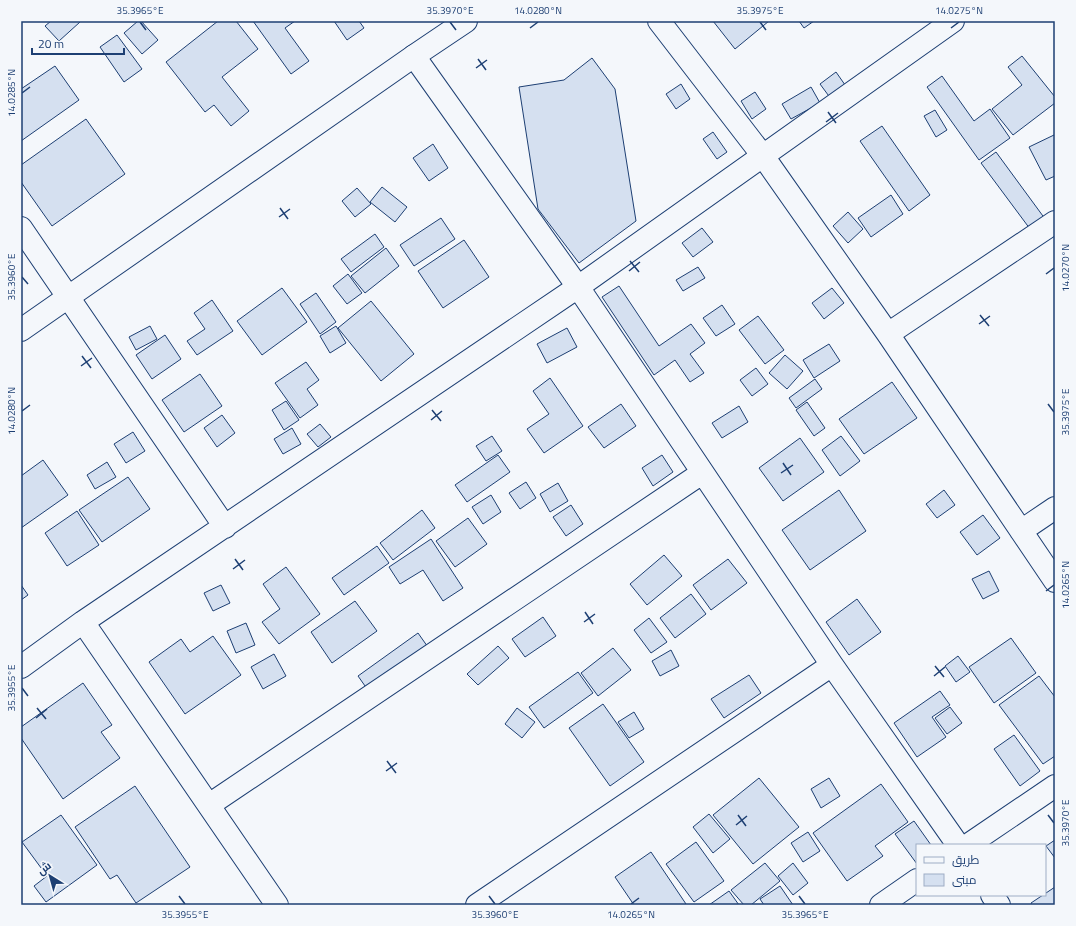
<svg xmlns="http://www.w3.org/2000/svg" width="1076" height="926" font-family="'Titillium Web',Cairo,sans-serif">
	<rect width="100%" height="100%" fill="#f4f7fb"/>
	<path fill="#d5e0f0" stroke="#1d3f73" d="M51,21H79L80,22L59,41L45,26Z
		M138,21H141L158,40L142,54L124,33Z
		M218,21H236L258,49L222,77L249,111L231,126L214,105L205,112L166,62Z
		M253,21H295L285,28L309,61L291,74Z
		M334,21H359L364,28L347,40Z
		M713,21H769L735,49Z
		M799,21H814L804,28Z
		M117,35L142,69L124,82L100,47Z
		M1022,56L1055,97V103L1013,135L992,109L1022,85L1008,67Z
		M592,58L615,89L636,221L579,263L538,209L519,87L564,80Z
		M55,66L79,100L21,141V89Z
		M836,72L850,92L834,103L820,84Z
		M942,76L974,121L990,109L1010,138L979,160L927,87Z
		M681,84L690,99L676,109L666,94Z
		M811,87L820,103L791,119L782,104Z
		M755,92L766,109L752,119L741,101Z
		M935,110L947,130L936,137L924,116Z
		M86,119L125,174L52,226L21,182V165Z
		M882,126L930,195L909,211L860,141Z
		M713,132L727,152L717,159L703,139Z
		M1054,135L1055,137V176L1046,180L1029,147Z
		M433,144L448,168L429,181L413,158Z
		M996,152L1051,227L1036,237L981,163Z
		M382,187L407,207L395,222L370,202Z
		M357,188L371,204L355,217L342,201Z
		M891,195L903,214L871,237L858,218Z
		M848,212L863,229L848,243L833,226Z
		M441,218L455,239L414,266L400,245Z
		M702,228L713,242L693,257L682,243Z
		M375,234L384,247L351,272L341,259Z
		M464,240L489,277L443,308L418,271Z
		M386,248L399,266L365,293L351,276Z
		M698,267L705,278L683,291L676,280Z
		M348,274L362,293L347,304L333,286Z
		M619,286L659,346L691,324L705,343L690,354L704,373L690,382L675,360L654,375L602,297Z
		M282,288L307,322L262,355L237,321Z
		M832,288L844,303L824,319L812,303Z
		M316,293L336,322L320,334L300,304Z
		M212,300L233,331L197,355L187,341L205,329L194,313Z
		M371,301L414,354L381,381L338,328Z
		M722,305L735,324L716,336L703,318Z
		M758,316L784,350L765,364L739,330Z
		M150,326L157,339L136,350L129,337Z
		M336,326L346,343L330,353L320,336Z
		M567,328L577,347L547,363L537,344Z
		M165,335L181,359L152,379L136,355Z
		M829,344L840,361L814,378L803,360Z
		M785,355L803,371L787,389L769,373Z
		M306,362L319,380L307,389L318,405L300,418L275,383Z
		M756,368L768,384L752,396L740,380Z
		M200,374L222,406L184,432L162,400Z
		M550,378L583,426L544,453L527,429L549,414L533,391Z
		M815,379L822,389L796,408L789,398Z
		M892,382L917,418L864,454L839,419Z
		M286,401L299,420L284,430L272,410Z
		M807,402L825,428L814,436L796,410Z
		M621,404L636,426L604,448L588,427Z
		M739,406L748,422L722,438L712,423Z
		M222,415L235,433L217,447L204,428Z
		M320,424L331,437L318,447L307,434Z
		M292,428L301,444L283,454L274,439Z
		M133,432L145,451L126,463L114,444Z
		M492,436L502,451L486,461L476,446Z
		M841,436L860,461L840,476L822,450Z
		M800,438L824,472L783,501L759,468Z
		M498,455L510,472L467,502L455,485Z
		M662,455L673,472L653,486L642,468Z
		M43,460L68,495L21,528V476Z
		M107,462L116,477L95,489L87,475Z
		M128,477L150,509L102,542L79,510Z
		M526,482L536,498L520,509L509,493Z
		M558,483L568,501L550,512L540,494Z
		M839,490L866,531L810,570L782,530Z
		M944,490L955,505L937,518L926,504Z
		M491,495L501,512L483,524L472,507Z
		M571,505L583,524L566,536L553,517Z
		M422,510L435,528L393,560L380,543Z
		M77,511L99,545L67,566L45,533Z
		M983,515L1000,538L977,555L960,532Z
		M468,518L487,544L455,567L436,541Z
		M431,539L463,588L443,601L423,570L400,584L389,567Z
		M377,546L389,563L344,595L332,578Z
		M664,555L682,576L647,605L630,584Z
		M728,559L747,583L711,610L693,585Z
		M286,567L320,614L279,644L262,622L280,609L263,584Z
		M989,571L999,591L983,599L972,579Z
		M21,585L28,595L21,600Z
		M221,585L230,603L213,611L204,593Z
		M691,594L706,614L675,638L660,618Z
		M857,599L881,632L849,655L826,622Z
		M355,601L377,631L332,663L311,632Z
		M543,617L556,636L525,657L512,639Z
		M649,618L667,642L651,653L634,630Z
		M246,623L255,645L236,653L227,631Z
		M418,633L430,650L370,693L358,676Z
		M213,636L241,675L185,714L149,662L181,639L190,652Z
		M1011,638L1036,673L994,703L969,667Z
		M498,646L509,658L478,685L467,674Z
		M613,648L631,670L598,696L581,673Z
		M671,650L679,666L660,676L652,661Z
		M274,654L286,676L263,689L251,667Z
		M958,656L970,672L956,682L945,666Z
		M578,672L593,693L544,728L529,707Z
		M749,675L761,693L724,718L711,699Z
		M1039,676L1055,697V756L1043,764L999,705Z
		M83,683L112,725L101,732L120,758L63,799L21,738V727Z
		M940,691L950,705L932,717L946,737L917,757L894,723Z
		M603,704L644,762L610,786L569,728Z
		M950,707L962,723L947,734L935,718Z
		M517,708L535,722L522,738L505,724Z
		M634,712L644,729L629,738L618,722Z
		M1014,735L1040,771L1020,786L994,749Z
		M759,778L799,827L753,864L713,815Z
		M829,778L840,796L821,808L811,789Z
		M881,784L908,822L875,846L883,856L847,881L813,833Z
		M135,786L190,867L136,903L117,875L110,879L75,827Z
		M709,814L730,839L713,853L693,827Z
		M61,815L97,865L46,902L34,886L47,876L22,842Z
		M914,821L931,845H917V864L895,834Z
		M808,832L820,851L803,862L791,843Z
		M1055,840V858L1046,846Z
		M696,842L724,881L694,902L666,864Z
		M651,852L686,904L684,905H634L615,877Z
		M765,863L780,881L751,905H744L731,890Z
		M793,863L808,883L793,895L778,876Z
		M780,886L793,905H764L760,899Z
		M1055,887V905H1032L1031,903Z
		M729,891L739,905H709Z"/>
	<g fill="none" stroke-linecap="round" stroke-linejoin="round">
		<g stroke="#1d3f73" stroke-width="24">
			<path id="street" d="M659,21L763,156L888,334L1055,581
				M414,56L578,287L832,665L958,845
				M21,228L225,527
				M888,334L1055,222
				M1021,531L1055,508
				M83,622L277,905
				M21,667L83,622L578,287L953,21
				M209,805L702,473
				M968,845L1055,786
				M992,895L999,905
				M477,905L832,665
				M881,905L917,880"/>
		</g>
		<g stroke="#1d3f73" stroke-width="24">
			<path id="secondary" d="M21,330L414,56L466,21"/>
		</g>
		<use href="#street" stroke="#f4f7fb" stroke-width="22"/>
		<use href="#secondary" stroke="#f4f7fb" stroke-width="22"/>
	</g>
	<path fill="none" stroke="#1d3f73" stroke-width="1.5" d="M140,22L146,30M450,22L456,30M760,22L766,30M530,28L538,22M951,28L959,22M478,59L486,70M476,68L487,60M22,93L30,87M828,112L836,123M826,122L838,113M280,208L288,219M279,217L290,209M630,261L639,272M629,271L640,262M1046,274L1054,268M22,277L28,284M980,315L989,326M979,324L990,316M82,356L91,368M81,366L92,358M1048,404L1054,412M432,410L441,421M22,411L30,405M431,420L442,411M783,463L791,475M781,473L793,465M235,559L243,570M233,569L245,560M1046,591L1054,585M585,612L593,624M584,622L595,614M935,666L944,677M934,676L945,667M22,688L28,696M37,708L46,719M36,718L47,709M387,761L396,773M386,771L397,763M738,815L746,826M1048,815L1054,823M736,825L747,816M179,896L185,904M489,896L495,904M799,896L805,904M631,904L639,898"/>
	<rect width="1076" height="926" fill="none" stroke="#f4f7fb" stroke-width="44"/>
	<rect x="916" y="844" width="130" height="52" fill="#f4f7fb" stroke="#9eadc5"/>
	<rect x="924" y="857" width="20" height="6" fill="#f4f7fb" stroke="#9eadc5"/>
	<text x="952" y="864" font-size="12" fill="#1d3f73">طريق</text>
	<rect x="924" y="874" width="20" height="12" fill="#d5e0f0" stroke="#9eadc5"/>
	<text x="952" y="884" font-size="12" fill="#1d3f73">مبنى</text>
	<g transform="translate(50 876) rotate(323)" stroke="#f4f7fb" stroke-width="3" paint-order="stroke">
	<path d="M0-3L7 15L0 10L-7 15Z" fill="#1d3f73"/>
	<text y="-6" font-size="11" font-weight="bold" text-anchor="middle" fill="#1d3f73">ش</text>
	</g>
	<path d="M32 48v6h92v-6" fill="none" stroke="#1d3f73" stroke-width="2"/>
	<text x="38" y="48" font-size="12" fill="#1d3f73" stroke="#f4f7fb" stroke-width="3" paint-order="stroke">20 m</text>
	<rect x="22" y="22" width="1032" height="882" fill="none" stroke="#1d3f73" stroke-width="1.5"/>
	<g font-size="10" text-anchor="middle" fill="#1d3f73">
		<text x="140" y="14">35.3965°E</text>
		<text x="450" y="14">35.3970°E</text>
		<text x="538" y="14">14.0280°N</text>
		<text x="760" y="14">35.3975°E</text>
		<text x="959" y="14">14.0275°N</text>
		<text transform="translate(11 93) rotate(-90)" y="4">14.0285°N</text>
		<text transform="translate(1065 268) rotate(-90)" y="4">14.0270°N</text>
		<text transform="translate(11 277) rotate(-90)" y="4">35.3960°E</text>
		<text transform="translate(11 411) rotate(-90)" y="4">14.0280°N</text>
		<text transform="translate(1065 412) rotate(-90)" y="4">35.3975°E</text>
		<text transform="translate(1065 585) rotate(-90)" y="4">14.0265°N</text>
		<text transform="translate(11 688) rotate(-90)" y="4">35.3955°E</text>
		<text transform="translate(1065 823) rotate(-90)" y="4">35.3970°E</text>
		<text x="185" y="918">35.3955°E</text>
		<text x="495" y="918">35.3960°E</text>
		<text x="631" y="918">14.0265°N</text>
		<text x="805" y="918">35.3965°E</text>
	</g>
</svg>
